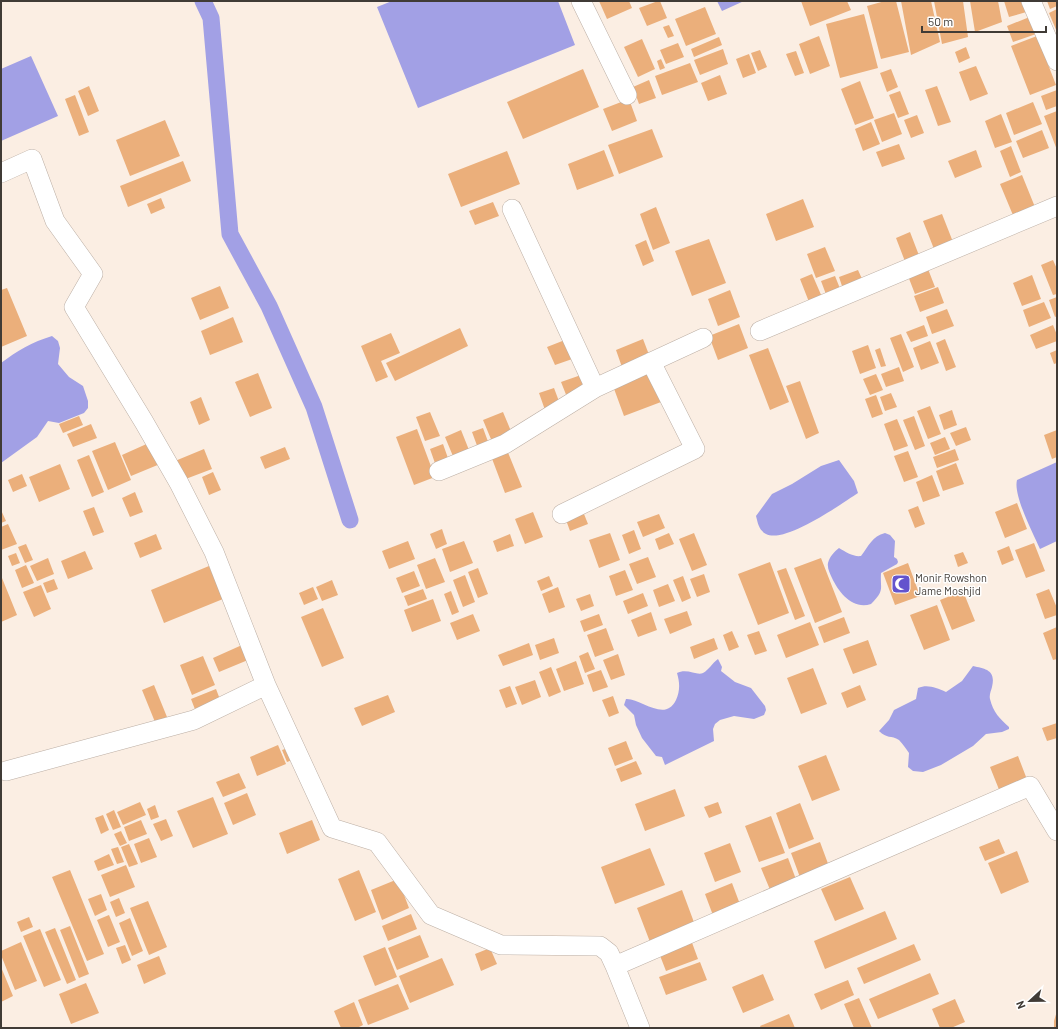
<svg xmlns="http://www.w3.org/2000/svg" width="1058" height="1029" font-family="Barlow,sans-serif">
	<rect width="100%" height="100%" fill="#fbeee3"/>
	<path fill="#a2a0e5" d="M392,1H558L575,45L418,108L377,7Z
		M717,1H744L722,11Z
		M31,56L58,116L1,141V69Z
		M52,336L58,341L60,348L58,364L69,377L83,386L88,401V408L84,413L59,423L48,421L37,437L1,463V363C17,351 32,342 52,336Z
		M839,460L854,481L858,493C841,504 785,544 766,534C759,530 758,524 756,516L772,494L792,484L821,466Z
		M1057,462V541L1040,549C1033,533 1013,495 1017,480Z
		M885,533L890,535L895,541L894,557L897,559L898,562L897,564L881,573C880,590 885,590 871,604C853,610 839,593 832,578C830,574 827,568 828,563C830,556 834,552 839,548C846,552 853,557 861,556C869,546 872,536 885,533Z
		M718,659L722,667L721,671L735,682L751,688L765,706L766,710L764,715L754,719L734,716L720,720L715,724L713,729L714,741L665,765L662,757L656,756L642,738L636,725L634,715L624,705L626,699C641,698 665,723 676,700C680,691 680,683 677,673C687,668 697,676 703,673C709,670 712,663 718,659Z
		M973,666C986,669 996,670 992,687C991,691 989,695 990,699C993,712 1000,719 1009,727V729L1002,732L986,734L973,746L941,765L923,772L913,771L908,767L909,753C906,749 903,744 899,740C891,735 887,739 879,731L889,720L894,710L916,699L918,688C928,684 936,688 946,692L962,681Z"/>
	<g fill="none" stroke-linecap="round" stroke-linejoin="round">
		<path stroke="#a2a0e5" stroke-width="17" d="M203,1L211,18L230,234L269,306L314,407L350,520"/>
	</g>
	<path fill="#ebaf7b" d="M599,1H629L632,8L607,19Z
		M658,1H660L667,18L647,26L639,8Z
		M801,1H847L851,10L810,26Z
		M885,1H896L909,52L881,59L867,6Z
		M901,1H931L940,42L911,55Z
		M934,1H963L968,37L942,44Z
		M970,1H998L1002,22L975,32Z
		M1004,1H1027L1030,11L1009,17Z
		M1047,1H1057V6L1050,9Z
		M705,7L716,34L686,46L675,19Z
		M1057,9V32L1049,13Z
		M864,14L878,68L840,78L826,24Z
		M1032,16L1039,33L1013,42L1007,26Z
		M669,25L674,36L668,38L663,27Z
		M819,36L830,66L810,74L799,44Z
		M1037,36L1056,85L1030,95L1011,46Z
		M719,37L722,45L694,57L691,49Z
		M642,39L655,69L638,77L624,47Z
		M678,43L684,57L666,64L660,50Z
		M966,47L970,58L959,63L955,52Z
		M723,49L728,64L700,75L694,60Z
		M760,50L767,67L758,71L751,53Z
		M796,51L804,73L795,76L786,54Z
		M749,54L756,73L743,78L736,59Z
		M661,59L665,68L660,70L657,61Z
		M690,63L698,82L662,95L655,76Z
		M976,66L988,94L970,101L959,72Z
		M583,69L599,107L523,139L507,102Z
		M891,69L898,87L887,92L880,73Z
		M720,75L727,94L708,101L701,83Z
		M649,80L656,98L639,104L633,87Z
		M860,81L874,118L855,125L841,89Z
		M89,86L99,111L88,116L78,91Z
		M937,86L951,122L938,126L925,90Z
		M1057,90V106L1046,110L1041,96Z
		M900,91L909,114L898,118L889,95Z
		M75,95L89,132L79,136L65,99Z
		M629,99L637,121L612,131L603,109Z
		M1033,102L1042,124L1014,135L1006,113Z
		M1057,111V150L1044,116Z
		M894,113L902,134L882,142L874,120Z
		M1001,114L1012,142L995,148L985,121Z
		M917,115L924,133L911,138L904,120Z
		M165,120L180,156L130,176L116,140Z
		M871,122L880,144L863,151L855,129Z
		M652,129L663,157L619,174L608,145Z
		M1042,130L1049,148L1023,158L1016,141Z
		M899,144L905,159L882,167L876,152Z
		M1011,146L1021,172L1010,177L1000,151Z
		M604,150L614,176L577,190L568,164Z
		M976,150L982,167L955,178L948,161Z
		M507,151L520,184L461,207L448,174Z
		M183,161L191,181L128,207L120,186Z
		M1022,175L1037,212L1015,220L1000,184Z
		M161,198L165,208L151,214L147,204Z
		M803,199L814,227L776,241L766,214Z
		M493,202L499,216L475,225L469,211Z
		M656,207L670,243L653,250L640,214Z
		M942,214L953,242L934,249L923,221Z
		M910,232L920,258L906,264L896,238Z
		M709,239L726,283L692,296L675,251Z
		M646,240L654,261L643,266L635,245Z
		M825,247L835,271L816,278L807,254Z
		M1053,260L1057,269V294L1053,295L1041,265Z
		M928,269L935,287L915,294L908,276Z
		M858,270L863,281L843,289L839,277Z
		M812,274L822,297L809,302L800,279Z
		M1032,275L1041,299L1022,306L1013,283Z
		M835,276L841,291L827,297L821,281Z
		M220,286L229,308L200,320L191,298Z
		M938,287L944,303L920,312L914,296Z
		M7,288L27,336L1,347V290Z
		M730,290L740,317L718,326L708,299Z
		M1057,297V316L1055,317L1049,300Z
		M1044,302L1051,318L1029,327L1023,310Z
		M947,309L954,326L932,334L926,317Z
		M233,317L243,342L210,355L201,331Z
		M739,324L748,348L718,360L709,336Z
		M924,325L928,336L911,342L906,332Z
		M1053,325L1057,335V341L1036,349L1030,335Z
		M460,328L468,346L395,381L386,363Z
		M391,333L400,353L381,361L388,377L376,382L361,346Z
		M901,334L914,367L903,372L890,338Z
		M570,338L578,357L555,365L547,347Z
		M643,339L651,360L623,370L616,350Z
		M945,339L956,367L946,371L936,343Z
		M930,341L939,363L921,370L913,348Z
		M868,345L876,368L860,374L852,351Z
		M768,348L789,402L770,410L749,355Z
		M880,348L886,366L881,367L875,350Z
		M1057,350V363L1054,364L1050,353Z
		M899,367L904,381L886,387L881,374Z
		M650,372L661,402L624,416L613,386Z
		M258,373L272,408L250,417L235,382Z
		M876,374L883,390L870,395L863,379Z
		M581,375L586,390L567,397L561,382Z
		M800,381L819,433L806,439L786,386Z
		M554,388L560,404L545,410L539,393Z
		M891,393L897,407L885,411L880,397Z
		M876,395L883,414L872,418L865,399Z
		M201,397L210,420L199,425L190,402Z
		M930,406L941,434L928,439L917,411Z
		M952,410L957,425L944,430L939,415Z
		M430,412L440,436L425,441L416,417Z
		M503,412L513,436L493,444L483,420Z
		M79,416L83,425L63,433L59,424Z
		M914,416L925,446L915,450L903,420Z
		M897,419L908,446L894,451L884,424Z
		M91,424L97,438L73,447L67,434Z
		M966,427L971,440L956,446L950,433Z
		M483,428L490,447L479,451L472,432Z
		M417,429L435,477L414,485L396,437Z
		M461,430L471,455L455,461L445,437Z
		M1057,430V457L1052,459L1044,435Z
		M945,437L950,449L935,455L930,443Z
		M115,442L131,480L108,490L92,451Z
		M151,442L160,464L131,476L122,455Z
		M443,444L449,461L436,466L430,449Z
		M285,447L290,459L265,469L260,457Z
		M204,449L212,469L183,480L175,461Z
		M955,449L959,460L937,468L933,457Z
		M507,450L522,487L505,493L491,456Z
		M908,451L918,477L904,482L894,456Z
		M89,455L104,492L92,497L77,460Z
		M956,463L964,484L943,491L936,471Z
		M60,464L70,489L39,502L29,477Z
		M213,472L221,490L209,495L202,477Z
		M22,474L27,486L13,492L8,480Z
		M932,475L940,496L923,502L916,482Z
		M135,492L143,512L130,517L122,498Z
		M1017,503L1027,529L1005,538L995,512Z
		M918,506L925,524L915,528L908,510Z
		M94,507L104,532L93,536L83,511Z
		M1,510L6,521L1,523Z
		M533,512L543,537L525,544L515,519Z
		M584,514L588,524L570,531L566,520Z
		M659,514L665,528L643,537L637,522Z
		M8,524L17,544L1,550V527Z
		M442,529L447,544L436,549L430,534Z
		M634,530L641,549L629,554L622,535Z
		M610,533L620,560L599,568L589,540Z
		M669,533L674,544L659,550L655,539Z
		M694,533L707,565L692,571L679,539Z
		M156,534L162,549L140,558L134,543Z
		M510,534L514,546L497,552L493,541Z
		M408,541L415,559L389,569L382,551Z
		M464,541L473,563L450,572L442,549Z
		M1034,543L1045,571L1026,578L1015,550Z
		M26,544L33,560L25,563L18,547Z
		M1009,546L1014,560L1002,565L997,551Z
		M85,551L93,569L68,579L61,561Z
		M963,552L968,563L958,567L954,555Z
		M16,553L20,563L12,566L8,556Z
		M648,557L656,577L637,584L629,564Z
		M48,558L54,574L37,581L30,566Z
		M435,558L445,582L426,589L417,565Z
		M821,558L842,612L815,623L794,568Z
		M770,562L789,613L758,625L738,574Z
		M908,563L920,596L895,605L883,573Z
		M26,565L34,583L22,588L15,570Z
		M209,566L223,599L164,623L151,590Z
		M478,568L488,594L478,598L468,572Z
		M786,568L805,616L795,620L777,571Z
		M625,570L633,590L616,596L609,576Z
		M414,571L420,586L402,593L396,578Z
		M704,574L710,592L697,597L690,579Z
		M465,575L475,602L463,607L453,580Z
		M549,576L553,586L541,591L537,581Z
		M683,576L691,598L682,602L673,580Z
		M1,578H2L17,615L1,622Z
		M54,579L58,589L47,593L43,583Z
		M332,580L338,595L322,601L316,587Z
		M668,584L675,601L659,607L653,590Z
		M41,585L51,609L34,617L23,592Z
		M313,587L318,599L304,605L299,593Z
		M558,587L565,607L549,613L542,594Z
		M423,589L427,599L408,606L404,596Z
		M1049,589L1057,608V615L1045,619L1036,594Z
		M451,591L459,612L452,615L444,594Z
		M963,591L975,621L952,630L940,600Z
		M643,593L648,606L628,614L623,601Z
		M590,594L594,606L581,611L576,599Z
		M433,599L441,621L412,632L404,610Z
		M937,605L950,640L924,650L910,615Z
		M323,608L344,658L322,667L301,617Z
		M687,611L692,625L670,634L664,619Z
		M651,612L657,630L638,637L631,620Z
		M473,614L480,631L457,640L450,623Z
		M599,614L603,625L584,632L580,621Z
		M844,617L850,633L824,643L818,627Z
		M810,622L819,645L786,658L777,635Z
		M1057,627V659L1053,660L1043,633Z
		M606,628L614,650L595,657L587,635Z
		M732,631L739,647L729,651L723,635Z
		M759,631L767,651L755,655L747,635Z
		M554,638L559,653L540,660L535,645Z
		M714,638L718,649L694,659L690,647Z
		M868,640L877,665L853,674L843,649Z
		M529,643L533,655L503,666L498,655Z
		M242,645L248,660L219,672L213,658Z
		M588,652L595,669L585,673L579,656Z
		M618,654L625,675L611,680L603,660Z
		M203,656L215,685L192,695L180,665Z
		M576,661L584,684L564,691L556,669Z
		M551,667L561,692L549,697L539,672Z
		M813,668L827,704L801,714L787,678Z
		M601,670L608,687L593,692L587,675Z
		M535,680L541,697L522,705L515,687Z
		M154,685L167,717L155,722L142,690Z
		M860,685L866,700L847,708L841,693Z
		M510,686L517,704L506,708L499,690Z
		M216,689L221,702L196,712L191,699Z
		M388,695L395,712L362,726L354,708Z
		M613,696L619,713L609,717L602,700Z
		M1057,723V738L1047,741L1042,728Z
		M626,741L633,759L615,766L608,748Z
		M278,745L286,764L257,776L250,757Z
		M291,747L295,759L287,762L282,750Z
		M826,755L840,790L812,801L798,766Z
		M1018,756L1028,782L1000,792L990,767Z
		M636,761L642,774L621,782L616,769Z
		M239,773L246,788L223,797L216,782Z
		M675,789L685,816L645,831L635,804Z
		M247,793L256,815L233,825L224,803Z
		M213,797L228,834L193,848L177,811Z
		M140,802L146,815L123,825L117,812Z
		M718,802L722,813L709,818L704,807Z
		M800,803L814,839L789,849L776,813Z
		M155,805L159,817L151,820L147,809Z
		M114,810L121,827L113,830L106,814Z
		M103,815L109,830L101,834L95,818Z
		M771,816L785,853L759,862L745,826Z
		M166,819L173,836L161,841L153,824Z
		M141,820L147,834L129,841L124,827Z
		M312,820L320,840L287,854L279,833Z
		M121,831L127,843L120,846L114,834Z
		M149,838L157,857L141,863L134,844Z
		M999,839L1005,853L985,861L979,847Z
		M820,842L830,869L801,880L791,853Z
		M730,843L741,872L715,882L704,853Z
		M129,844L138,864L129,867L121,847Z
		M118,847L124,862L117,864L111,849Z
		M650,848L665,885L615,904L601,867Z
		M1017,851L1029,882L1001,894L988,863Z
		M109,854L114,865L98,871L94,861Z
		M788,858L797,882L771,892L761,868Z
		M126,865L135,887L110,897L101,875Z
		M70,870L104,954L87,961L52,877Z
		M359,870L376,912L355,921L338,879Z
		M850,877L864,909L835,921L821,889Z
		M398,879L409,908L382,920L371,890Z
		M732,883L741,907L714,918L705,894Z
		M682,890L695,925L650,942L637,908Z
		M101,894L107,910L95,916L88,899Z
		M119,898L125,913L116,917L110,902Z
		M148,901L167,947L149,955L130,908Z
		M885,911L897,939L825,969L814,941Z
		M411,914L417,929L388,941L382,926Z
		M109,915L120,942L108,947L97,920Z
		M29,917L33,927L21,932L17,922Z
		M130,918L143,951L132,956L119,923Z
		M70,926L89,974L79,978L60,930Z
		M55,928L76,980L67,984L45,932Z
		M40,929L61,980L44,987L23,936Z
		M420,935L429,957L397,970L388,948Z
		M691,940L698,959L666,971L659,953Z
		M21,942L37,981L15,990L1,955V951Z
		M914,944L921,960L864,984L857,968Z
		M125,945L131,960L122,964L116,948Z
		M385,947L397,977L375,986L363,956Z
		M490,948L497,964L481,971L475,954Z
		M159,956L166,974L144,984L137,965Z
		M442,958L454,985L410,1003L399,976Z
		M700,962L707,980L666,995L659,977Z
		M1,967L13,996L1,1002Z
		M930,973L939,994L878,1019L869,999Z
		M763,974L774,1000L743,1013L732,987Z
		M848,980L854,995L821,1010L814,994Z
		M86,983L99,1013L71,1024L59,994Z
		M398,984L409,1009L368,1025L358,1000Z
		M859,998L872,1028H854L844,1004Z
		M955,999L965,1022L951,1028H940L932,1009Z
		M354,1002L363,1025L357,1028H341L334,1011Z
		M1057,1011V1028H1054V1021Z
		M789,1014L795,1028H761L760,1026Z"/>
	<g fill="none" stroke-linecap="round" stroke-linejoin="round">
		<g stroke="#bcafa5" stroke-width="20">
			<path id="street" d="M581,1L627,95
				M1031,1L1057,61
				M1,173L32,159L55,221L93,274L74,307L144,422L179,483L214,552L266,685
				M512,209L595,388
				M760,331L1057,206
				M439,471L505,444L595,388L703,338
				M562,514L695,449L651,362
				M6,771L194,720L266,685L332,828L377,842L431,915L501,945L600,946L609,953L615,966L1030,786L1057,831
				M615,966L640,1028"/>
		</g>
		<use href="#street" stroke="#fff" stroke-width="19"/>
	</g>
	<defs>
		<g id="mosque-square" transform="scale(1)"><rect x="-9" y="-9" width="18" height="18" rx="4" fill="#6454cd" stroke="#fff"/><path d="M3.5-4.9A6 6 0 1 0 3.5 4.9A5 5 0 1 1 3.5-4.9Z" fill="#fff"/></g>
	</defs>
	<g fill-rule="evenodd">
		<use href="#mosque-square" x="901" y="584"/>
	</g>
	<g text-anchor="middle" stroke-width="3" stroke-linejoin="round" paint-order="stroke">
		<g font-size="11" fill="#403b36" stroke="#fff" text-anchor="start">
			<text x="915" y="582">Monir Rowshon<tspan x="915" dy="13">Jame Moshjid</tspan></text>
		</g>
	</g>
	<rect width="1058" height="1029" fill="none" stroke="#403b36" stroke-width="4"/>
	<g transform="translate(1030 1001) rotate(248)" stroke="#ffffff" stroke-width="3" paint-order="stroke">
	<path d="M0-3L7 15L0 10L-7 15Z" fill="#403b36"/>
	<text y="-6" font-size="11" font-weight="bold" text-anchor="middle" fill="#403b36">N</text>
	</g>
	<path d="M922 26v6h124v-6" fill="none" stroke="#403b36" stroke-width="2"/>
	<text x="928" y="26" font-size="12" fill="#403b36" stroke="#ffffff" stroke-width="3" paint-order="stroke">50 m</text>
</svg>
